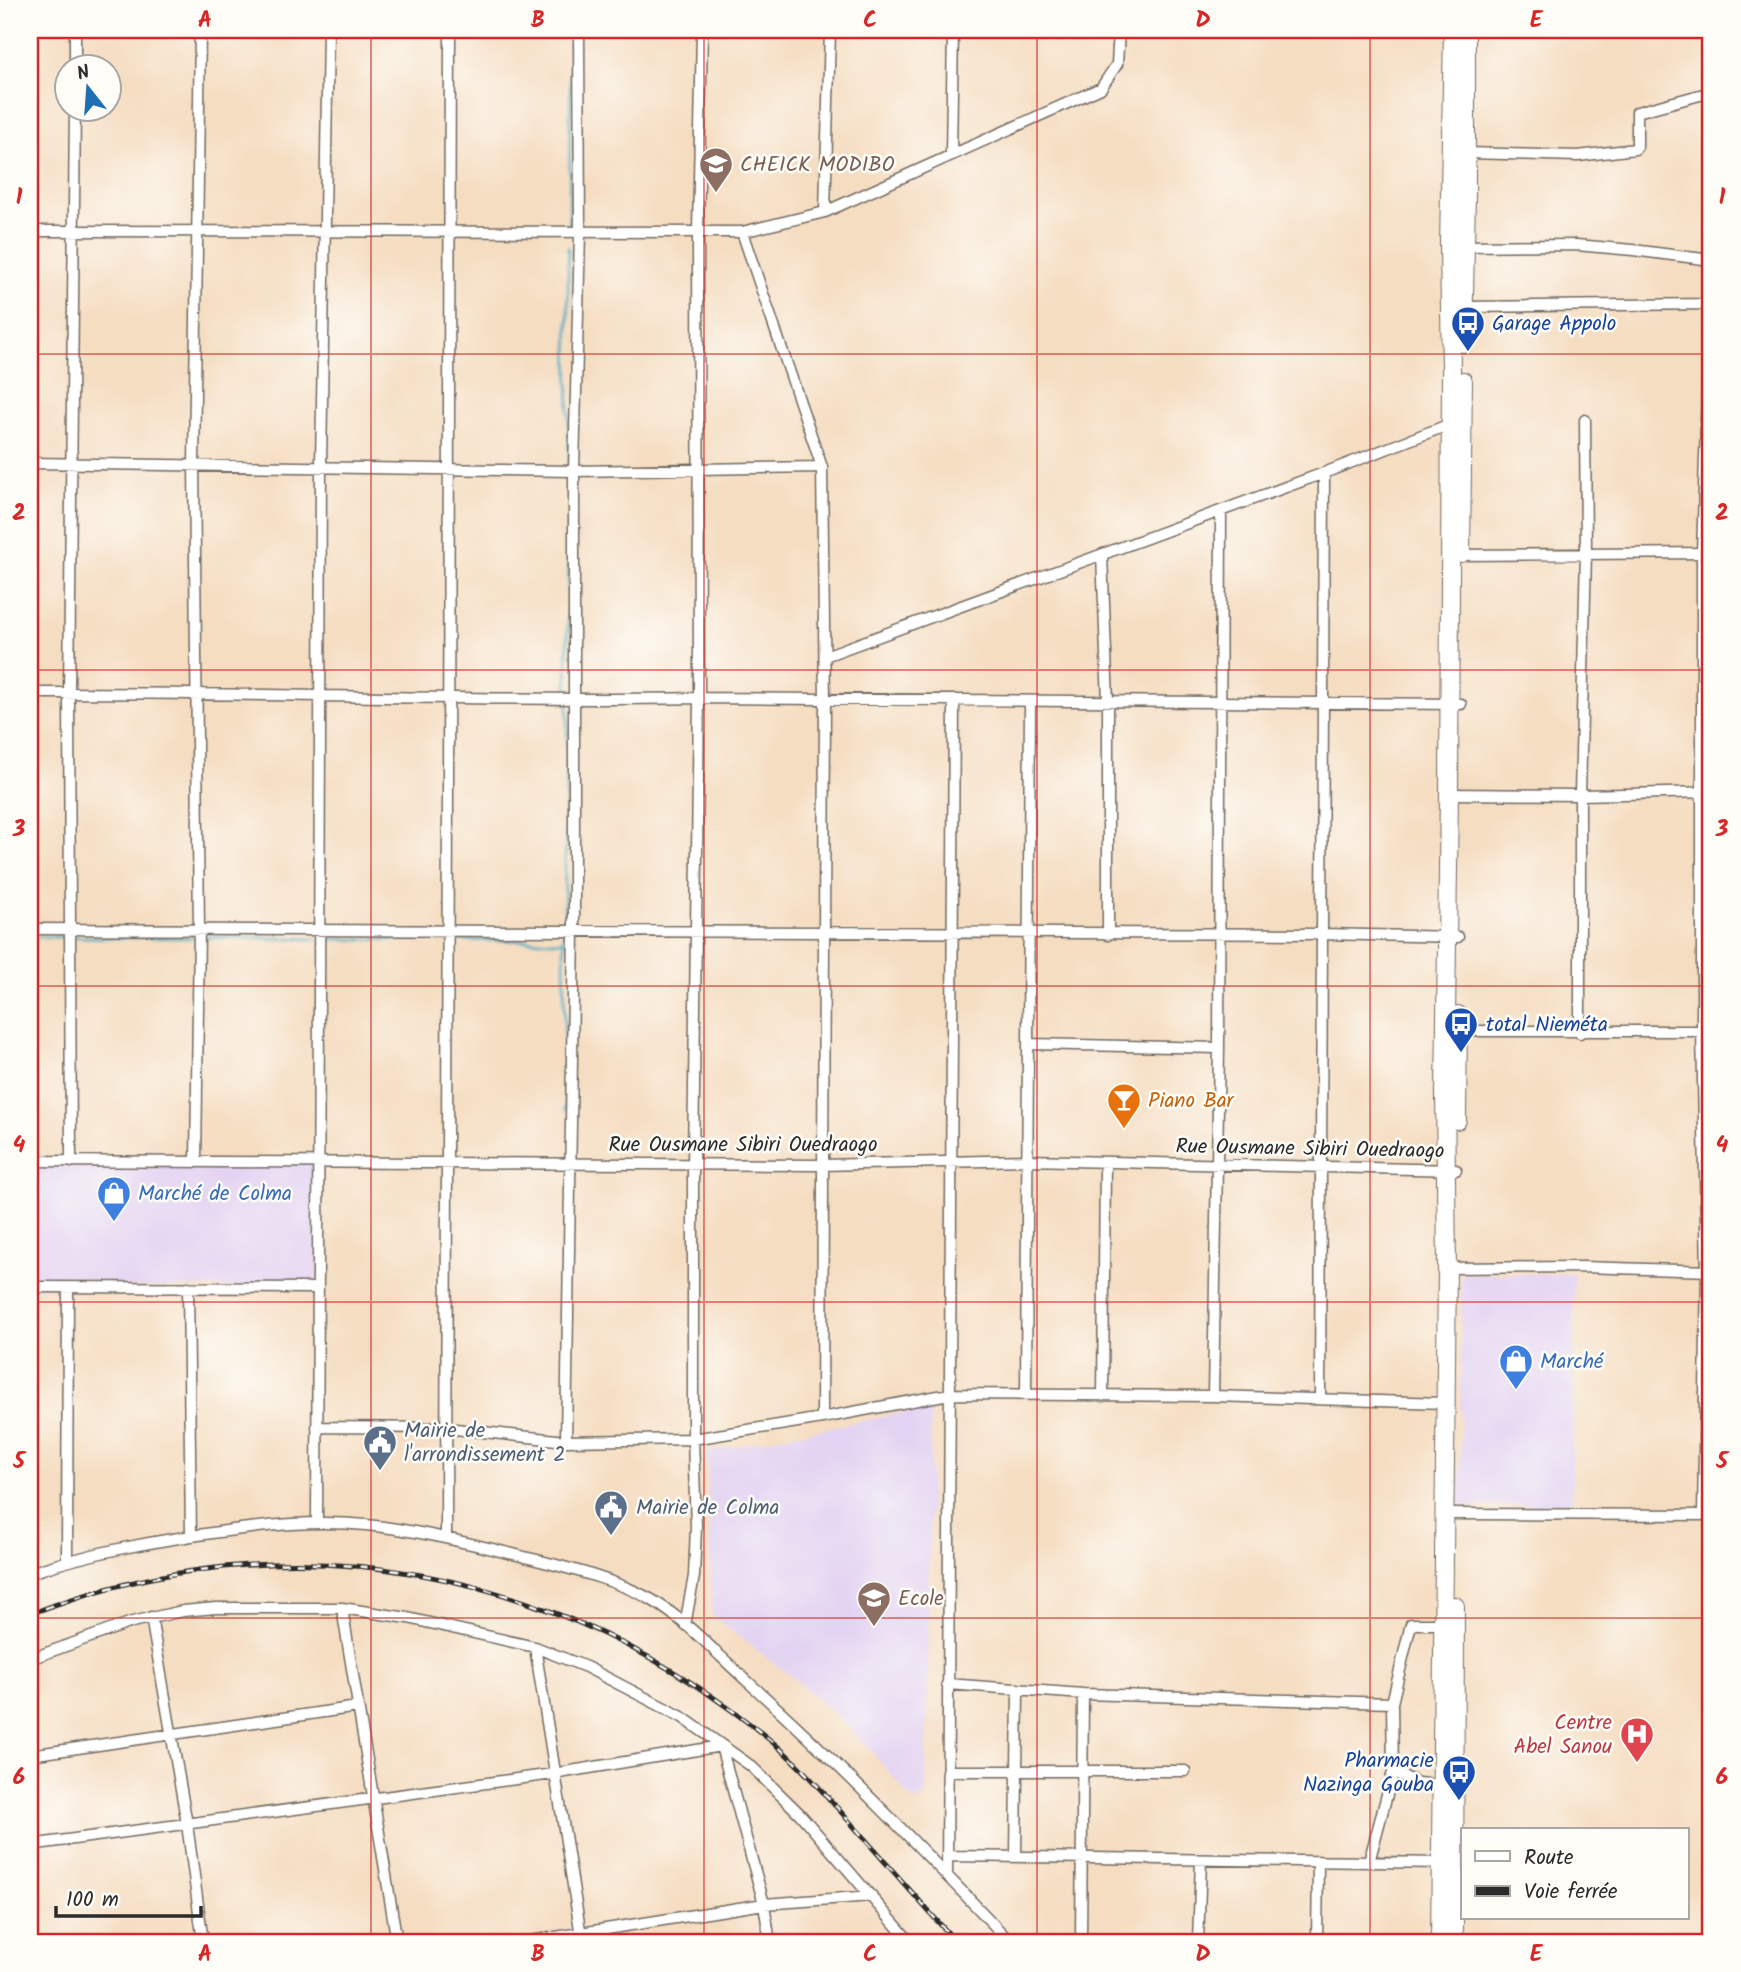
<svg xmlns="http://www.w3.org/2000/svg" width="1741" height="1972" font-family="Kalam,sans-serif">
	<rect width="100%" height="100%" fill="#fdfcf7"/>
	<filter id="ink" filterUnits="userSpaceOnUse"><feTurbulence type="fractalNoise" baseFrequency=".0143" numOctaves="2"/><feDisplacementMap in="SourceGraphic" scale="14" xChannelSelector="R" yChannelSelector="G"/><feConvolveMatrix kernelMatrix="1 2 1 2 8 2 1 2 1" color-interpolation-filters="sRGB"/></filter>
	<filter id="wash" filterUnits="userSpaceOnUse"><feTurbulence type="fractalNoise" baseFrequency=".00686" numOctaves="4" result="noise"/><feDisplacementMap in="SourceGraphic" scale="28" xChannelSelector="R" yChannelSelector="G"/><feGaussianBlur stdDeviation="1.57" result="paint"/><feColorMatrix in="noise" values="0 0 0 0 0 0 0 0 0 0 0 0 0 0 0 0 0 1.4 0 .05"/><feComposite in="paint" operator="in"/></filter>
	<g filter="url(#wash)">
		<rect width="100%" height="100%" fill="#f5ddc1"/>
		<path fill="#e3d3f2" d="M30,1161H320L317,1288L30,1287Z
			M1461,1274H1574L1572,1504L1460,1507Z
			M931,1407L926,1796L915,1803L867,1746L834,1713L794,1679L712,1616L707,1452Z"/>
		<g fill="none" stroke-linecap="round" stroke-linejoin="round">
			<path stroke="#45abc4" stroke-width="2.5" d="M569,227L571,30
				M568,247L569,464
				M567,695L569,516
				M564,926L568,702
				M564,933L565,1110
				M30,937H68
				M75,937L194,938
				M201,937L317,939
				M324,939L443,940
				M450,940L561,941L564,939"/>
		</g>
	</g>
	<g filter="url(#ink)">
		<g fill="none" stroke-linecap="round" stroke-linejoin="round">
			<g stroke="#726960" stroke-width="13">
				<path id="street" d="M75,30V66
					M1466,153L1578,156L1635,149L1637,147V112L1711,92
					M951,155L953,30
					M825,212L1101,88L1117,64L1119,30
					M30,231L742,232L825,212L830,30
					M742,232L822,467L825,700L822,1418
					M1462,246L1576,245L1633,250L1711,260
					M1463,307L1709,304
					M30,463L574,471L822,467
					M1102,555L1108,702V935
					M1456,555L1711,553
					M825,656L1324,473L1453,423
					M30,693C253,692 476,702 699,698L1461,704
					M1449,794L1580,795L1711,792
					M30,929L1322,934L1458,937
					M1455,1031H1711
					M1580,1033V795L1586,553L1585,420
					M1030,1044L1219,1048
					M30,1161L822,1165L1028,1160L1456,1170
					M71,1162L69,693L75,108
					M196,1162L199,929L194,465L200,30
					M1447,1268L1582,1267L1711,1271
					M30,1287L317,1288
					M188,1287L191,1536
					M1026,1394L1030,702
					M1103,1396L1105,1162
					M1213,1396L1219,1048L1221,511
					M1320,1398L1324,473
					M317,1427L446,1428L566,1441L693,1439L822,1418L949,1394L1213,1396L1444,1403
					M566,1441L574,931V471L580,233L579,30
					M1445,1514L1711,1515
					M1703,1515L1707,1271L1702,1031V553L1711,262
					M317,1522L321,466L328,30
					M446,1538L450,30
					M67,1560L68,1288
					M30,1573C92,1552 154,1541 219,1532C268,1525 316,1520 366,1525C417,1530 467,1543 517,1555C559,1566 614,1578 652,1600C687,1621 717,1654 747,1681C839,1763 926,1853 1010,1942
					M342,1608L397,1942
					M151,1617L187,1824L203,1942
					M685,1625L694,1576L696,1527L693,1439V1164L699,698L698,231L702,30
					M535,1647L582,1942
					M30,1659L132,1622L183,1611L216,1608H342L408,1618L535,1647L586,1667L682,1717L751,1766L800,1814L910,1942
					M947,1684L1083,1694L1392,1703L1411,1624H1446
					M30,1755L358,1707
					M947,1771H1185
					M1393,1772L1418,1783L1445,1786
					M30,1845L553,1774L721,1746L764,1904L770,1942
					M947,1856L1445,1863
					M1016,1857L1018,1689
					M1369,1862L1393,1772L1392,1703
					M947,1875L954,701
					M524,1942L764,1904L872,1896
					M1081,1942L1083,1694
					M1198,1942L1201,1860
					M1317,1942L1318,1861"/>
			</g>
			<g stroke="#726960" stroke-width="20">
				<path id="primary" d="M1463,343L1466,196V30
					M1461,553L1463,381
					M1457,1120L1458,1015
					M1440,1942L1447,1268L1445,1092L1449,794L1451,371L1449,246L1453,30
					M1454,1942L1455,1606"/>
			</g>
			<use href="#street" stroke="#fff" stroke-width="10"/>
			<use href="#primary" stroke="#fff" stroke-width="18"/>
			<g stroke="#2b2b2b" stroke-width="5">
				<path id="rail" d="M30,1614C291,1513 563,1567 776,1745C805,1770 831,1801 857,1830C890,1868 923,1905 956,1942"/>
			</g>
			<use href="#rail" stroke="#fdfcf7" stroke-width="2.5" stroke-dasharray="8" stroke-linecap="butt"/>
		</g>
	</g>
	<path fill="none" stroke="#d62828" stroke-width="2" stroke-opacity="0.55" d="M371,30V1942M704,30V1942M1037,30V1942M1370,30V1942M30,354H1711M30,670H1711M30,986H1711M30,1302H1711M30,1618H1711"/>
	<defs>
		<g id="school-pin" transform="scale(1.75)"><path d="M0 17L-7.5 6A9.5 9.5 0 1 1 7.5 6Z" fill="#8d6e63" stroke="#fdfcf7"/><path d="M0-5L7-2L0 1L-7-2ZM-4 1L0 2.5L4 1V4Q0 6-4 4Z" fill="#fff"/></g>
		<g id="bus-pin" transform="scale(1.75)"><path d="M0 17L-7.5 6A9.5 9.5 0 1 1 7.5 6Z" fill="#1a4fb4" stroke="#fdfcf7"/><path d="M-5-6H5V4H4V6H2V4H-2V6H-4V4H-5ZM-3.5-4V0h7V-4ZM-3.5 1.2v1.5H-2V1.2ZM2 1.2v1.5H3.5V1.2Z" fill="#fff"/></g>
		<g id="bar-pin" transform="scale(1.75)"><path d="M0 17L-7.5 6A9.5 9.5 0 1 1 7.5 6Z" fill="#e8710a" stroke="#fdfcf7"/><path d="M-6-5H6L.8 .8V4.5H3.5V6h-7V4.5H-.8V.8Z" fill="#fff"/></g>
		<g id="shop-pin" transform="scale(1.75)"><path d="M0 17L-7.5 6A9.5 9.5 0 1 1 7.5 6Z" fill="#3f7fe0" stroke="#fdfcf7"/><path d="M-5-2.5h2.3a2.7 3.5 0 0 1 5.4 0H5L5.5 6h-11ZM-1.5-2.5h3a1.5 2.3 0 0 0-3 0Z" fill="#fff"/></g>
		<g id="civic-pin" transform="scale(1.75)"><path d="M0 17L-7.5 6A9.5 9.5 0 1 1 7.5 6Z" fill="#5c6f8a" stroke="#fdfcf7"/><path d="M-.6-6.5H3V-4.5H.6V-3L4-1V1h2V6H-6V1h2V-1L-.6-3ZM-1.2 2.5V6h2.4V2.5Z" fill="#fff"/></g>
		<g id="hospital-pin" transform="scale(1.75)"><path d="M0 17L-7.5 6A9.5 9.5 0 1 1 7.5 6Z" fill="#e0444e" stroke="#fdfcf7"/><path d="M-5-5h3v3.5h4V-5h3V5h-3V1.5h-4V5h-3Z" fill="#fff"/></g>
	</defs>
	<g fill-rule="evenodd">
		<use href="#school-pin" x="716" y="164"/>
		<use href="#bus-pin" x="1468" y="323"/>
		<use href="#bus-pin" x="1461" y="1024"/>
		<use href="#bar-pin" x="1124" y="1100"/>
		<use href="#shop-pin" x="114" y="1193"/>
		<use href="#shop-pin" x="1516" y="1361"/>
		<use href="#civic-pin" x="380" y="1442"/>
		<use href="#civic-pin" x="611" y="1507"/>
		<use href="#school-pin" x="874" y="1598"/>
		<use href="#hospital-pin" x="1637" y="1734"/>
		<use href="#bus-pin" x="1459" y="1772"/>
	</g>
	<g text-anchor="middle" stroke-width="5" stroke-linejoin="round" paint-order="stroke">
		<g font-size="21" fill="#785e54" stroke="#fdfcf7" text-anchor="start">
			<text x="740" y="171">CHEICK MODIBO</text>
			<text x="898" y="1605">Ecole</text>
		</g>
		<g font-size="21" fill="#164399" stroke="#fdfcf7" text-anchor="start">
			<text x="1492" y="330">Garage Appolo</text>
			<text x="1486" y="1031">total Nieméta</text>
			<text x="1434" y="1767" text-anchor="end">Pharmacie<tspan x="1434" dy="24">Nazinga Gouba</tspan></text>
		</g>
		<g font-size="21" fill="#c56008" stroke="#fdfcf7" text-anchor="start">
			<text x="1148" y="1107">Piano Bar</text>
		</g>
		<g font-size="21" fill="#2b2b2b" stroke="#fdfcf7">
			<text x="743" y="1151">Rue Ousmane Sibiri Ouedraogo</text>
			<text transform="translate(1310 1148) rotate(1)" y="7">Rue Ousmane Sibiri Ouedraogo</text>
		</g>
		<g font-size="21" fill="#366cbe" stroke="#fdfcf7" text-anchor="start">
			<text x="138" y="1200">Marché de Colma</text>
			<text x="1540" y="1368">Marché</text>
		</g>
		<g font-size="21" fill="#4e5e75" stroke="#fdfcf7" text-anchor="start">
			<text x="404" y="1437">Mairie de<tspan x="404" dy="24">l'arrondissement 2</tspan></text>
			<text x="636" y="1514">Mairie de Colma</text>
		</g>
		<g font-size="21" fill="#be3a42" stroke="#fdfcf7" text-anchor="end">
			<text x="1612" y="1729">Centre<tspan x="1612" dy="24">Abel Sanou</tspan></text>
		</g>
	</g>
	<rect width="1741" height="1972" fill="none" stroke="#fdfcf7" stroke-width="77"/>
	<rect x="1461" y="1828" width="228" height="91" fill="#fdfcf7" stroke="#a9a8a5" stroke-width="2"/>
	<rect x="1475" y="1851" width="35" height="10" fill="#ffffff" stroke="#a9a8a5" stroke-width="2"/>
	<text x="1524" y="1864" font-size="21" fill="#2b2b2b">Route</text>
	<rect x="1475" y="1886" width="35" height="10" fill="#2b2b2b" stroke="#a9a8a5" stroke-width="2"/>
	<text x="1524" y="1898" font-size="21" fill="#2b2b2b">Voie ferrée</text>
	<g transform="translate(88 88) rotate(343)"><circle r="33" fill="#fdfcf7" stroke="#a9a8a5" stroke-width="2"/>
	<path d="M0-5L12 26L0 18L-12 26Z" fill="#1f6fb2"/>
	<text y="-10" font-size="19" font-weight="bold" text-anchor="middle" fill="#2b2b2b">N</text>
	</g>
	<path d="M56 1906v10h145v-10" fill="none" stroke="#2b2b2b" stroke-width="3.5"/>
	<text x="66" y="1906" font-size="21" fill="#2b2b2b" stroke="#fdfcf7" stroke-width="5" paint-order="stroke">100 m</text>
	<rect x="38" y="38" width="1664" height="1896" fill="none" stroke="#d62828" stroke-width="2.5"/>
	<g font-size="23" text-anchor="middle" font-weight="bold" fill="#d62828">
		<text x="205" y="27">A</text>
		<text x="538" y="27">B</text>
		<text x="870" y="27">C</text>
		<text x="1203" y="27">D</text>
		<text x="1536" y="27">E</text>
		<text x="19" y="204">1</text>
		<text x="1722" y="204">1</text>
		<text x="19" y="520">2</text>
		<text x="1722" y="520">2</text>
		<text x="19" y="836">3</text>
		<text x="1722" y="836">3</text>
		<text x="19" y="1152">4</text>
		<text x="1722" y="1152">4</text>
		<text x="19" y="1468">5</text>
		<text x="1722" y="1468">5</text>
		<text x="19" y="1784">6</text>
		<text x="1722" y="1784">6</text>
		<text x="205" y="1961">A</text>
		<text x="538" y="1961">B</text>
		<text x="870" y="1961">C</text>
		<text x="1203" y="1961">D</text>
		<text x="1536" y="1961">E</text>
	</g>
</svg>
